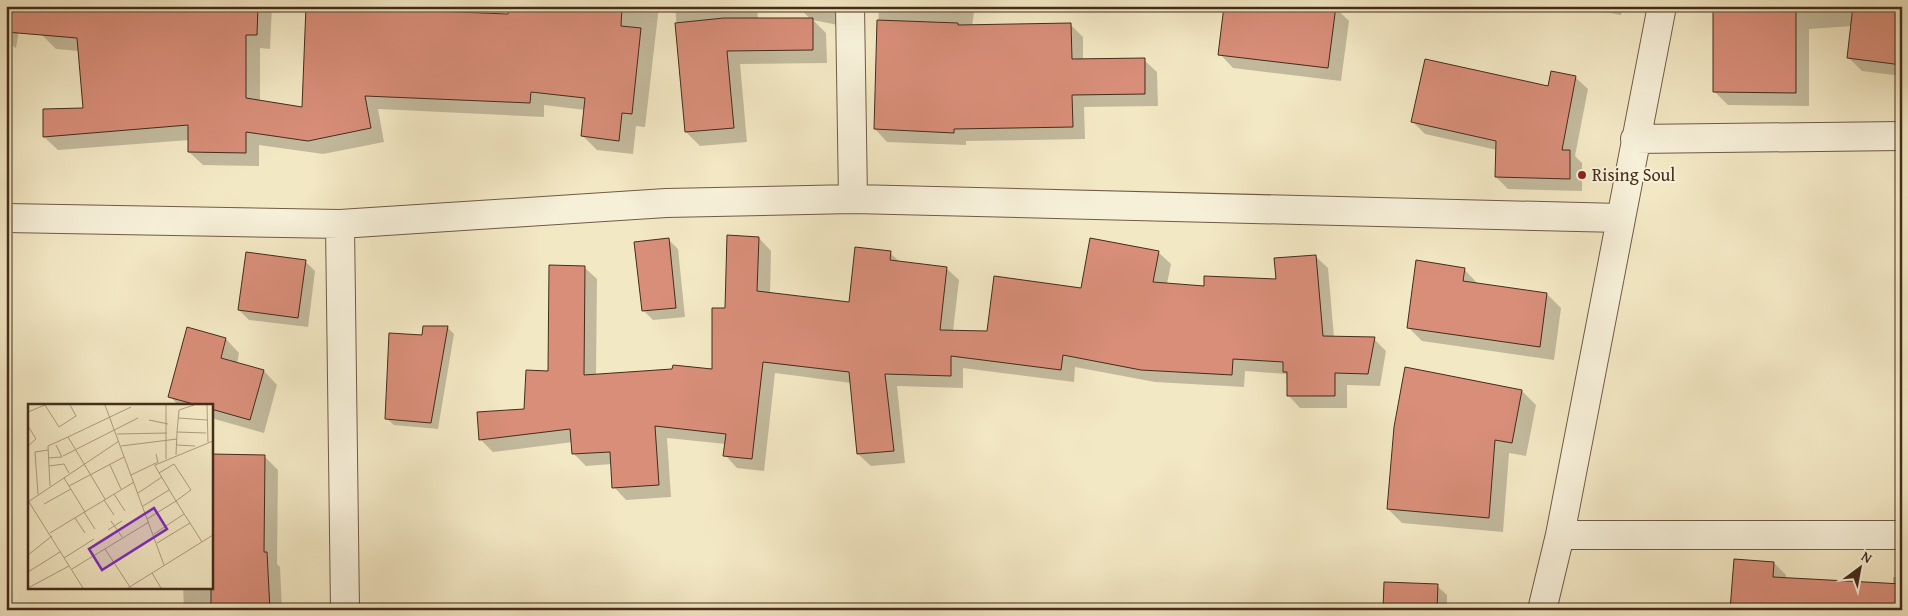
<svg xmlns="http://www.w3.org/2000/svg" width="1908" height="616" font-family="'Gentium Book Plus',serif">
	<rect width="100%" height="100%" fill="#f3e8c4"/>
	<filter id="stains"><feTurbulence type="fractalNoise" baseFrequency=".004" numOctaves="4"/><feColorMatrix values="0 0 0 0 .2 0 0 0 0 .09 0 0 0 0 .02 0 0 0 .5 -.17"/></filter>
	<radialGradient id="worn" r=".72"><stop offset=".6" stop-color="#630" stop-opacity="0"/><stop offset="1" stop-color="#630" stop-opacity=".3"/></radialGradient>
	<path fill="#0003" d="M6,6H23L16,48L6,42Z
		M42,6H272L270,49L260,48V101L303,108L341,6H414V11L555,17L556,6H659L645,127L636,126L633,154L597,150L583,136L585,110L544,105V117L378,109L384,142L323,154L259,145V166L203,165L189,152V140L58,150L44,137L84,109L79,51L56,49L42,35Z
		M675,6H757L758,20H811L798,6H838V25L813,20L826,33L827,63L740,64L747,142L700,146L686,132Z
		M879,6H975L972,26L1070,24L1083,37V61L1144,60L1157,72L1158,106L1084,107L1085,139L966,141V145L887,142L875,129Z
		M1453,6H1545L1546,8L1458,10Z
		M1571,6H1623L1621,15Z
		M1714,6H1902V76L1862,71L1848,57L1852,26L1809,29V106L1728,105L1715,92Z
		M1335,7L1349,21L1341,81L1233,68L1220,54Z
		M1575,77L1588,89L1575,156L1582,163V191L1508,189L1496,177L1497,150L1425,134L1413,122L1549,87Z
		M759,238L771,251L770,294L850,303L890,253L900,262L946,268L959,280L953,331L988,333L1158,252L1171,264L1167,284L1205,287L1277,280L1315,256L1328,268L1334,337L1374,339L1386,351L1380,386L1347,385V408H1300L1288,395L1286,374L1245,371L1244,387L1155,382L1075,367L1074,382L963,368V388L897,386L905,463L871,466L858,454L851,383L775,373L764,471L737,468L725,455L726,444L667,438L671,497L626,500L614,487L612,464L586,466L574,454L573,442L493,452L481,440L526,410L549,373L584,267L597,279L596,375L713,371L726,309Z
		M668,239L678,249L685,317L653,320L643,310Z
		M305,261L315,271L308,327L249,320L239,310Z
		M1464,269L1478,284L1547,294L1561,308L1554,360L1422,341L1408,327Z
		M447,327L454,334L438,429L394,425L386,418L424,336Z
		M226,339L239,353L237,364L264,371L277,385L264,433L211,418V405H178L170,396Z
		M1406,369L1522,391L1536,405L1526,456L1509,453L1503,532L1402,523L1388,509Z
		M264,456L278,470L277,564L280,567L282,610H184L183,587H211Z
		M1774,563L1786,575L1785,579L1893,585V577H1902V610H1732Z
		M6,575L10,579L12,610H6Z
		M1437,586L1447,595V610H1384Z
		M1684,605L1727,610H1683Z"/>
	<path fill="#d88e79" stroke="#442c1a" d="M6,6H258L257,35H246V98L302,107L306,6L508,14L509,6H622L621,26L641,28L632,114L622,113L619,141L581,136L585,98L531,92L530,103L365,96L371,128L308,141L246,132V153L188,152V125L43,137V109L83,108L77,38L6,32Z
		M1224,6H1336L1328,68L1218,55Z
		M1713,6H1796V93L1713,92Z
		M1853,6H1902V65L1847,58Z
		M724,18H813V50L727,51L734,128L685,132L675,23Z
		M877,20L958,23V25L1071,23L1072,59L1145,58V94L1072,95L1073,127L954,129V133L874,129Z
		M1425,59L1548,86L1551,71L1576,76L1562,150H1570V179L1495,177L1496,141L1411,122Z
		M727,235L759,237L757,291L849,302L855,247L891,251L890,260L947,267L940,330L987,331L994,276L1081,288L1090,238L1159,251L1153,282L1204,286V276L1276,279L1274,258L1316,255L1323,336L1375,337L1368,374L1335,373V396H1287V372H1283V362L1233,359L1232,375L1141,370L1063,355L1061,370L951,356V376L885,374L894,451L857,454L849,372L763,362L752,459L723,456L726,434L655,426L659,485L612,488L610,452L572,454L570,429L479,440L477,412L524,409L526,370L548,371L549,265L585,266L584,375L672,369L673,365L712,369V308H725Z
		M669,238L676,308L642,311L634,242Z
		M246,252L306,260L298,318L238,310Z
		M1416,260L1465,268L1463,281L1547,293L1540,347L1407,328Z
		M423,326H448L431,423L385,419L389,333L422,335Z
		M187,327L226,338L221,358L264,370L250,420L211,409V405H197L168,397Z
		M1405,367L1522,390L1512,443L1495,440L1489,518L1387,509L1394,427Z
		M211,454L265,455L264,552H267L270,610H211Z
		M1734,559L1774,562L1773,577L1902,584V610H1730Z
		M1384,582L1438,584L1437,610H1383Z"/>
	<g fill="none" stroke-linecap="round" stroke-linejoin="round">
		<g stroke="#705b44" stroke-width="30">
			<path id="minor" d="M850,6L853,199
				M1635,139L1902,136
				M6,218L340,224L666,203L853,199L1620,218
				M340,224L345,610
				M1560,535H1902
				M1542,610L1560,535L1662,6"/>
		</g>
		<use href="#minor" stroke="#f7f0d9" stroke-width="28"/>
	</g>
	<circle fill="#8f2418" stroke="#f7f0d9" stroke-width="2" cx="1582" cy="175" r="5"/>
	<g text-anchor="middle" stroke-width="4" stroke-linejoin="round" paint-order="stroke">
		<g font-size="18" fill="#442c1a" stroke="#f7f0d9" text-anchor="start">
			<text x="1592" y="181">Rising Soul</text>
		</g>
	</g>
	<g transform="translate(28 404)">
		<rect width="185" height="185" fill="#f3e8c4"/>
		<path fill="none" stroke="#ad9d80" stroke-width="1" d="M17,1L31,23L48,12L42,1M77,1L136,161M179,1L180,38M0,8L17,1M150,14L179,16M121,16L140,20M0,22L8,35L0,42M149,28L151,6L166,1M89,30L139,29M149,41L167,42M93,42L149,35M148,51L149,28L178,29M35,52L110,14M20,54L34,53L28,41M138,55V1M82,61L93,85M21,62L36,60L41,69M131,69L146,60L163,86L148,97L127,62V61L185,37M103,71L130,58L128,50M36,74L57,108M22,82L20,42L40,33M41,82L96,53M110,89L134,73M10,90L7,48L20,46M86,90L97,107M77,95L40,33L103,3M76,96L86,111M0,98L91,37M1,98L55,184M16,100L43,85M115,102L141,86M56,108L67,125M47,114L57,129M119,115L148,97L174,138M83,117L94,133M80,126L94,117M22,129L106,78M126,130L156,110M129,139L162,119M77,145L102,183M0,151L24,132M36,154L66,135M44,165L121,118M0,168L32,148M124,169L133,184M0,184L41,162M100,184L185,131"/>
		<path fill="#7b2cbf" fill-opacity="0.15" stroke="#7b2cbf" stroke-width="2.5" d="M126,104L139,125L74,166L61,145Z"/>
		<rect width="185" height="185" fill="none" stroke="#442c1a" stroke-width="2.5"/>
	</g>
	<rect width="1908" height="616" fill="none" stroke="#f3e8c4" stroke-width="25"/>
	<rect x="8" y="8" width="1893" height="601" fill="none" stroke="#442c1a" stroke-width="2.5"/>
	<rect x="12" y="12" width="1883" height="591" fill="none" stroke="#442c1a"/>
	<g transform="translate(1860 568) rotate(32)" stroke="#f7f0d9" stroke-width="4" paint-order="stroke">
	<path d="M0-4L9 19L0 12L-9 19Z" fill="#442c1a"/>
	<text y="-8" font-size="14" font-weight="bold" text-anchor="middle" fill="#442c1a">N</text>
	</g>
	<rect width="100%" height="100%" filter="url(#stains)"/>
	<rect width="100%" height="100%" fill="url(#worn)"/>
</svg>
